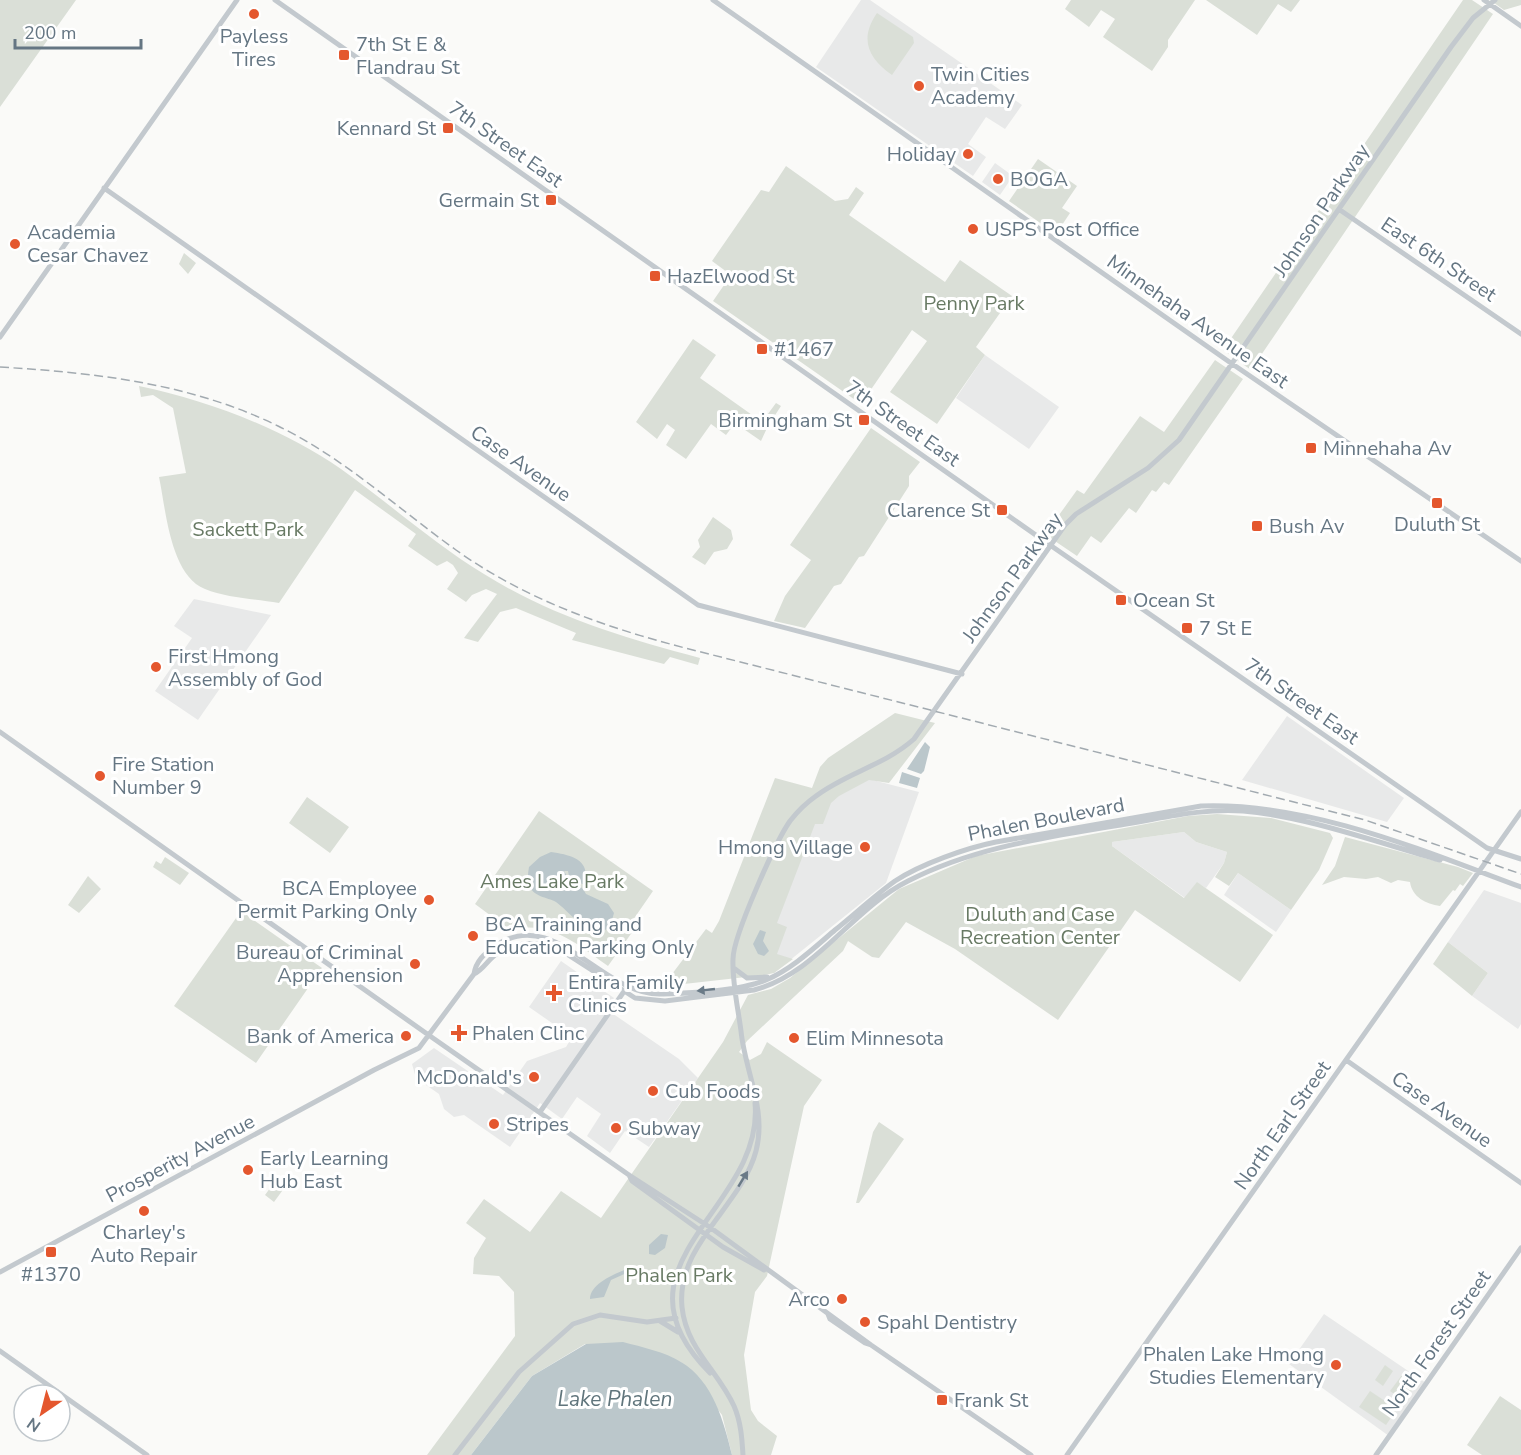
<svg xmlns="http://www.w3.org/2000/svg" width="1521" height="1455" font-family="'Nunito Sans',sans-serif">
	<rect width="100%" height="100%" fill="#fafaf8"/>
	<path fill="#e8e9e9" d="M861,0H870L1022,105L1005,129L986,117L968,144L986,157L973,176L816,67Z
		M995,163L1013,176L1000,195L982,182Z
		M985,355L1059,407L1029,449L956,398Z
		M194,599L271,615L198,720L155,691L192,638L174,626Z
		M1287,716L1404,798L1387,822L1242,780Z
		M861,777L919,792L886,883L774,973L739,954L790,831Z
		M1184,832L1196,842L1227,852L1224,863L1206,888L1197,883L1185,898L1112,846V842Z
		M1238,873L1291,910L1276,932L1224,895Z
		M1484,890L1521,903V1024L1518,1029L1472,996L1488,973L1448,942Z
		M561,961L614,998L606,1009L679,1059L698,1078L649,1147L625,1131L610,1153L587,1136L601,1114L577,1097L562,1119L540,1103L510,1147L464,1115L454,1117L444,1109L439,1094L416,1078L412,1064L434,1048L503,1095L527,1061L566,1047L572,1037L529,1007Z
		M1324,1314L1426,1383L1389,1436L1289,1364Z"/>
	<path fill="#dadfd7" d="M0,0H76L0,107Z
		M1071,0H1195L1168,40V47L1152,71L1103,37L1115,19L1101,10L1089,27L1065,9Z
		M1206,0H1300L1291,12L1278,4L1257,35Z
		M1463,0H1472L1493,14L1251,370L1223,350Z
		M1490,0H1521V5L1504,10Z
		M877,13L913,37L914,43L892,75C868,58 859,39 877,13Z
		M1038,159L1077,186L1062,208L1070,213L1056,234L1009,201Z
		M786,166L835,201L848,199L856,187L864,193L849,215L945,282L960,260L1012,296L976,347L985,355L937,424L890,392L927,341L912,330L861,404L713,301L731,275L712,261L761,190L769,192Z
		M184,253L196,263L188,274L179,264Z
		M693,339L716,355L700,378L762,422L776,403L781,406L768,426L761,441L735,423L726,435L711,424L686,459L666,445L675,430L667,424L657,439L636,422Z
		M1215,360L1243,379L1169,485L1164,482L1156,492L1152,490L1136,513L1129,508L1101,543L1091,536L1077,556L1043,533L1056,513L1059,515L1077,490L1084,494L1140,416L1164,432Z
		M139,386C210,401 281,428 341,469C389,503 433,543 484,574C551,616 624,638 700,658L698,665L670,657L664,664L572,640L576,633L516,608L500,612L478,642L464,638L497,594L486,589L472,595L466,602L447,589L458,573L453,565L447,561L437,566L408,546L416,534L355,490L279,603C256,599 227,598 205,589C170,575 166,510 159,477L186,473L173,408L153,395L141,397Z
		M871,428L920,462L909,476V486L864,556L859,557L841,584L834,586L805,628L774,621L785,596L811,560L790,545Z
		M713,517L731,530L733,539L727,549L714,552L705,565L692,557L700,547L698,540Z
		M895,713L935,723L889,783L869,780L839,796L831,803L823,824H815L777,923L787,927L777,954L793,959L774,973L765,975L675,985L672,974L706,929L712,933L719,921L775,778L812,788L820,767L828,758Z
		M307,797L349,827L330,853L289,823Z
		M539,811L653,891L633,920L638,924L608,966C579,945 549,919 510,930L475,904Z
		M1217,814L1271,818L1330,833L1333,838L1319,870L1291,910L1238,873L1229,886L1215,877L1224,863L1227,852L1196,842L1184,832L1112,842V846L1184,898L1197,882L1273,935L1240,982L1135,910L1058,1020L955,949L906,922L879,958L872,957L848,941L843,951L747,1041L739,1052L750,1060L761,1054L767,1042L822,1080L804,1106L767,1276L755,1292L744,1355L751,1410L758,1421L777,1436L771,1455H732L722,1415L681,1362L604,1344H585L532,1376L471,1455H427L515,1336L514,1292L499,1276L473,1274L474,1258L486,1238L466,1223L484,1199L530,1232L561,1191L601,1218L723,1042L748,995L771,989L790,978L899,889L976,856L1188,816Z
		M1345,837L1458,867L1473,873L1463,886L1460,884L1455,891L1453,890L1440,906C1426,904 1412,897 1410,882L1398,880L1391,883L1378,877L1366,879L1344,877L1322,885L1335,866Z
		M165,857L189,873L180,885L153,867L156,861L161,864Z
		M88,876L101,889L79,913L68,905Z
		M241,911L322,968L256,1063L174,1006Z
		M1448,942L1488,973L1472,996L1433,964Z
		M879,1122L904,1139L859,1203H856L873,1132Z
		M276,1180L285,1187L274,1202L265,1195Z
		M1385,1365L1393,1371L1383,1386L1375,1380Z
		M1402,1375L1416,1385L1404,1401L1390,1391Z
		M1370,1391L1397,1409L1386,1425L1359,1407Z
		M1500,1396L1521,1410V1455H1482L1467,1445Z"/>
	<path fill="#bbc7cb" d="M925,742L930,747L924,771L921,774L907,769Z
		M902,772L920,778L917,788L899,783Z
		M551,852C572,855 592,860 584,885L569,876L568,871H564C569,882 581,883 586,894L608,904L614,913C603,957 573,914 556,902C547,897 533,897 529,885C527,879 528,873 529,867L540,857Z
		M760,930L766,932L763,941L769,951L764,956L758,954L753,944Z
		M661,1234L668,1235L665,1248L655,1255L649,1254V1245Z
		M635,1266L631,1271L611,1280L604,1297L590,1299C590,1282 621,1271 635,1266Z
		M623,1342C642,1347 665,1352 681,1362C713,1381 724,1422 732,1455H471L532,1376L586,1344Z"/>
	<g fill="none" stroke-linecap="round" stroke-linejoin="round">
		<path stroke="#c3c9ce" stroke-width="5" d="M275,0L1050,545L1477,841L1487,848L1521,859
			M713,0L1228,361L1521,561
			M1484,0L1521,26
			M104,188L698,605L962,674
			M1340,210L1521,334
			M0,337L237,0
			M0,732L430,1036L629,1175L711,1228L871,1345L1031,1455
			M735,969L747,978L767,977
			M474,974C483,970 487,961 495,955C513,941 539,941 559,949L635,998L665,1001L754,990C816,974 852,909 908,881C976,846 1051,837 1126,824C1164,818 1203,808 1243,811C1305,816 1379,843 1440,860
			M1346,1060L1521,1183
			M540,1112L625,990
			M629,1175L632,1181L723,1247L764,1270
			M0,1272L374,1070L419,1048L474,974C476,961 484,954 495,946C555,904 603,998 663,994C692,993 740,991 766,980C792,969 814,948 835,930C855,914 874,896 895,881C921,864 966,848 996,842L1201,806C1309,802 1421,850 1521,887
			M828,1314L830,1319L865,1343L871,1345
			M660,1321L678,1332
			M0,1351L147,1455
			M710,1373C601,1264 765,1209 755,1103
			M455,1455L519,1372L573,1324L600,1315L647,1322L676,1318
			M743,1455C742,1439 741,1422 734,1406C718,1371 686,1348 682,1307C676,1244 741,1207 756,1151C767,1109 745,1072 741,1031C738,1008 732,982 733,959C733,936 776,841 790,821C797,812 806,803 816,796C846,773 885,765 914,739L1065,525L1076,514L1148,468L1179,440L1451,47L1473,18L1495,0
			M1067,1455L1521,812
			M1376,1455L1521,1248"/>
		<path stroke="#a2aab0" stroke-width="1.5" stroke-dasharray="9 4.5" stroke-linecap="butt" d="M0,367C96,373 190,383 278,426C344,458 397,508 456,550C526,600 607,628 689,649L1365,820L1521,874"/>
	</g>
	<defs><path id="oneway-solid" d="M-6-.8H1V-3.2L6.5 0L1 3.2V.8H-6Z" transform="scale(1.5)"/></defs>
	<g fill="#6a7a87">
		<use href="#oneway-solid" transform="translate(706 990) rotate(174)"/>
		<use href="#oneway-solid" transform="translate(743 1179) rotate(-59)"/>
	</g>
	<g fill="#e4572e" stroke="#fff" stroke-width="2">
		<circle cx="254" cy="14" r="6"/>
		<rect x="338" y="49" width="12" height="12" rx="3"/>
		<circle cx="919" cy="86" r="6"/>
		<rect x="442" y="122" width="12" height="12" rx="3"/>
		<circle cx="968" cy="154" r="6"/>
		<circle cx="998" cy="179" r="6"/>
		<rect x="545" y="194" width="12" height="12" rx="3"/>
		<circle cx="973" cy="229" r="6"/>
		<circle cx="15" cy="244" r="6"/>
		<rect x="649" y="270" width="12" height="12" rx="3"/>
		<rect x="756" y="343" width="12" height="12" rx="3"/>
		<rect x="858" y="414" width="12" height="12" rx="3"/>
		<rect x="1305" y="442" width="12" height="12" rx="3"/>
		<rect x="1431" y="497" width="12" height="12" rx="3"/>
		<rect x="996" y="504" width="12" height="12" rx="3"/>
		<rect x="1251" y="520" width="12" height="12" rx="3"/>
		<rect x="1115" y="594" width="12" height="12" rx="3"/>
		<rect x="1181" y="622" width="12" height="12" rx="3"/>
		<circle cx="156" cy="667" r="6"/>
		<circle cx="100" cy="776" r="6"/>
		<circle cx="865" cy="847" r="6"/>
		<circle cx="429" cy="900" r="6"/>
		<circle cx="473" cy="936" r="6"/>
		<circle cx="415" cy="964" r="6"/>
		<path d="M551 984h6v6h6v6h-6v6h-6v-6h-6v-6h6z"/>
		<path d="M456 1024h6v6h6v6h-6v6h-6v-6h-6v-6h6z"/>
		<circle cx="406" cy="1036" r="6"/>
		<circle cx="794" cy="1038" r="6"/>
		<circle cx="534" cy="1077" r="6"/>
		<circle cx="653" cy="1091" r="6"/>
		<circle cx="494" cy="1124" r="6"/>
		<circle cx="616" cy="1128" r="6"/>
		<circle cx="248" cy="1170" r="6"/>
		<circle cx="144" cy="1211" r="6"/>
		<rect x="45" y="1246" width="12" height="12" rx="3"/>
		<circle cx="842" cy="1299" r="6"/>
		<circle cx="865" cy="1322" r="6"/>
		<circle cx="1336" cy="1365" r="6"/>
		<rect x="936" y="1394" width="12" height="12" rx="3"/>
	</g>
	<g text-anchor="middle" stroke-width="6" stroke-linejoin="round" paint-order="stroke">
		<g font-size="20" fill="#657683" stroke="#fff" text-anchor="start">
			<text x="254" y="43" text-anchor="middle">Payless<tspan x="254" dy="23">Tires</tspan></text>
			<text x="356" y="51">7th St E &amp;<tspan x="356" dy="23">Flandrau St</tspan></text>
			<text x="931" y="81">Twin Cities<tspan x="931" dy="23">Academy</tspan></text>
			<text x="436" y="135" text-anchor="end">Kennard St</text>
			<text x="956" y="161" text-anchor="end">Holiday</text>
			<text x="1010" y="186">BOGA</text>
			<text x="539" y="207" text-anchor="end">Germain St</text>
			<text x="985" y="236">USPS Post Office</text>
			<text x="27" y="239">Academia<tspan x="27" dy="23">Cesar Chavez</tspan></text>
			<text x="667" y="283">HazElwood St</text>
			<text x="774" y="356">#1467</text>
			<text x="852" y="427" text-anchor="end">Birmingham St</text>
			<text x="1323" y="455">Minnehaha Av</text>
			<text x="990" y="517" text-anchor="end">Clarence St</text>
			<text x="1437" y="531" text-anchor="middle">Duluth St</text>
			<text x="1269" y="533">Bush Av</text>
			<text x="1133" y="607">Ocean St</text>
			<text x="1199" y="635">7 St E</text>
			<text x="168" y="663">First Hmong<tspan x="168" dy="23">Assembly of God</tspan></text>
			<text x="112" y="771">Fire Station<tspan x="112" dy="23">Number 9</tspan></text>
			<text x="853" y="854" text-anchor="end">Hmong Village</text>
			<text x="417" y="895" text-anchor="end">BCA Employee<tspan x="417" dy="23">Permit Parking Only</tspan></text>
			<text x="485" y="931">BCA Training and<tspan x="485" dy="23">Education Parking Only</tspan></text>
			<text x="403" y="959" text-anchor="end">Bureau of Criminal<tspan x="403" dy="23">Apprehension</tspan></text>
			<text x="568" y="989">Entira Family<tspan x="568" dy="23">Clinics</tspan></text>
			<text x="472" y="1040">Phalen Clinc</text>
			<text x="394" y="1043" text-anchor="end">Bank of America</text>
			<text x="806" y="1045">Elim Minnesota</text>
			<text x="522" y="1084" text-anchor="end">McDonald's</text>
			<text x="665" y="1098">Cub Foods</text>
			<text x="506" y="1131">Stripes</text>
			<text x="628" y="1135">Subway</text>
			<text x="260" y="1165">Early Learning<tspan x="260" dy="23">Hub East</tspan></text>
			<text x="144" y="1239" text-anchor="middle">Charley's<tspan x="144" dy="23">Auto Repair</tspan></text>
			<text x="51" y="1281" text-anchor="middle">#1370</text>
			<text x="830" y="1306" text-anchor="end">Arco</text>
			<text x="877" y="1329">Spahl Dentistry</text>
			<text x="1324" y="1361" text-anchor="end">Phalen Lake Hmong<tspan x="1324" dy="23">Studies Elementary</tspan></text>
			<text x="954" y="1407">Frank St</text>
		</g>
		<g font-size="20" fill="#657683" stroke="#fff">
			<text transform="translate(506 144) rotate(35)" y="7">7th Street East</text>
			<text transform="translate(1321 210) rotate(-56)" y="7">Johnson Parkway</text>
			<text transform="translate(1439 259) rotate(34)" y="7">East 6th Street</text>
			<text transform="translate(1198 321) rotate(35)" y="7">Minnehaha Avenue East</text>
			<text transform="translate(903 423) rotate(35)" y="7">7th Street East</text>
			<text transform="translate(521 463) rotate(35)" y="7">Case Avenue</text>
			<text transform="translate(1012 577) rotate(-54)" y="7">Johnson Parkway</text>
			<text transform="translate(1302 701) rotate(35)" y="7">7th Street East</text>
			<text transform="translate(1046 819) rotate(-11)" y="7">Phalen Boulevard</text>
			<text transform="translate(1442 1109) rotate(35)" y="7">Case Avenue</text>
			<text transform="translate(1282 1125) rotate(-55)" y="7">North Earl Street</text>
			<text transform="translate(180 1158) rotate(-28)" y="7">Prosperity Avenue</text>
			<text transform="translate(1436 1343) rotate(-55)" y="7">North Forest Street</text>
		</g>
		<g font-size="20" fill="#687a64" stroke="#fff">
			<text x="974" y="310">Penny Park</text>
			<text x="248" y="536">Sackett Park</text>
			<text x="552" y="888">Ames Lake Park</text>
			<text x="1040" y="921">Duluth and Case<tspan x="1040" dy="23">Recreation Center</tspan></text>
			<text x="679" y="1282">Phalen Park</text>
		</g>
		<g font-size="21" font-style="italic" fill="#60757c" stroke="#fff">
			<text x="615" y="1406">Lake Phalen</text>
		</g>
	</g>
	<g transform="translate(42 1413) rotate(215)"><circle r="28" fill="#ffffff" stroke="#c1c8cd" stroke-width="1.5"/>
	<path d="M0-4.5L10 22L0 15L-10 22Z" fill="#e4572e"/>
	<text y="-9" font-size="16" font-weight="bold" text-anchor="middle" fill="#657683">N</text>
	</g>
	<path d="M15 39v9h126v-9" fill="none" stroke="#657683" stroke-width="3"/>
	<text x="24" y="39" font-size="18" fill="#657683" stroke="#ffffff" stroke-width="4.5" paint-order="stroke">200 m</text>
</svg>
